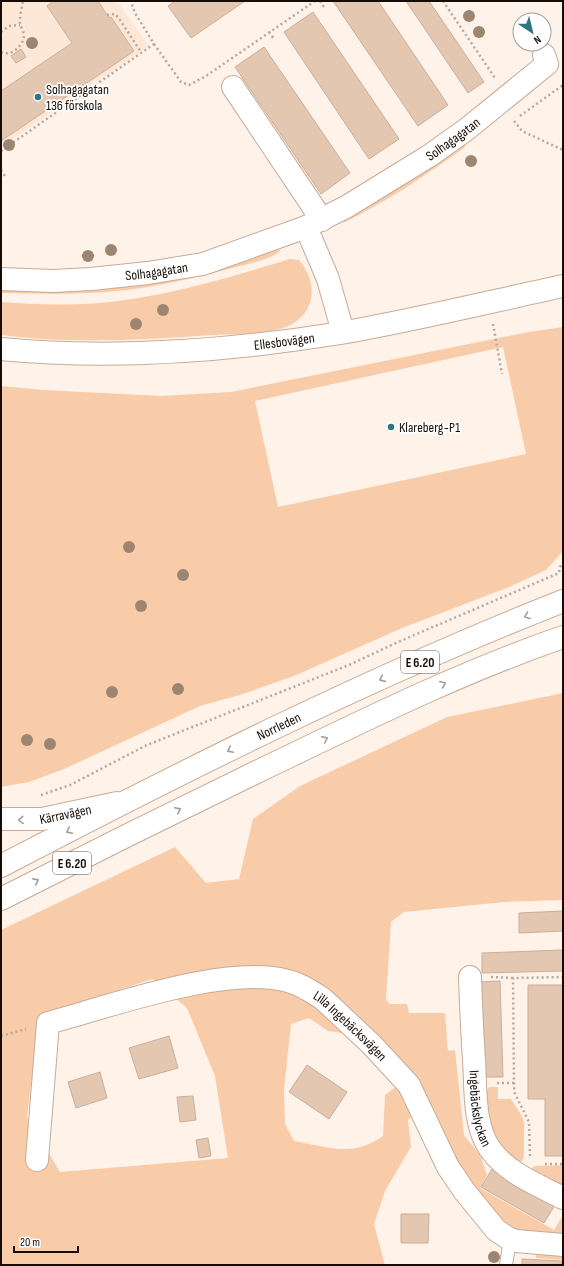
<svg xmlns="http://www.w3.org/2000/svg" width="564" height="1266" font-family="'Sofia Sans Condensed',sans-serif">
	<rect width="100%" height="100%" fill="#fef2e9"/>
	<path fill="#fde7d6" d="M1,1H117L149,46L1,147Z"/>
	<path fill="#f9cca9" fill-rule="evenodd" d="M464,144L466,145L464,148C425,176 386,202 343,223L345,219L404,184Z
		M271,249L281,250C271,260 250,263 236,267C203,276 169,284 135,289C91,295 45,294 1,293V288Z
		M290,259L299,260C319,283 316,315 286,327C264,335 236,334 213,335C143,340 71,344 1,335V302C40,305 81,306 119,301C178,293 234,276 290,259Z
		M563,327V551L546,570L509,587L402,628L294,676L243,694L200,706L64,769L29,782L1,787V386L43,390L161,396L231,392L529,332ZM503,347L526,454L278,507L255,401Z
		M563,693V900L504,902L404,912L391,922L386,1000L390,1004H407L409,1013H445L448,1051L455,1050L464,1135L480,1155L487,1175L480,1188L554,1230L563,1215V1233L558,1234L525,1232L513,1228L502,1222L470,1193L425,1102L408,1120L411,1147L385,1191L374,1224L385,1265H1V930L175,847L206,883L239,879L253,819L300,786L447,717ZM153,979L187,1008L215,1076L228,1158L60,1172L27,1117L40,1015ZM309,1018L328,1031L361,1036L406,1079L385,1095L383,1136C351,1158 330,1147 294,1141L285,1124L284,1089L291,1024Z
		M489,1087H498V1099H511L522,1116L524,1122V1157L522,1161L519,1162L508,1157L489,1131L485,1094Z
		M563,1165V1186L535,1172L532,1168L535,1166Z
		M536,1254L563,1256V1260L536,1258Z"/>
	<path fill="#e3c7b1" stroke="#caae99" d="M54,1H98L109,18L111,17L134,51L1,141V91L72,43L47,6Z
		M175,1H245L191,38L168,6Z
		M333,1H378L448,105L418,126Z
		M406,1H429L484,82L468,93Z
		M313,12L399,139L369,159L284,32Z
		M264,47L350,173L321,194L235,67Z
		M21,49L26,57L16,63L11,56Z
		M563,911V931L519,933V913Z
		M563,950V971L482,973V953Z
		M500,981L503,1077H483L480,982Z
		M528,985H563V1156H545V1099H528Z
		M169,1036L178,1068L139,1079L129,1048Z
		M307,1065L347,1092L329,1119L289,1092Z
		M100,1072L107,1098L76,1108L68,1082Z
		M193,1096L196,1120L180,1122L177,1097Z
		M208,1138L211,1156L199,1158L196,1140Z
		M492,1169L555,1205L544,1223L481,1187Z
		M401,1214H429L428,1243H401Z
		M522,1259L562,1261L561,1265H522Z"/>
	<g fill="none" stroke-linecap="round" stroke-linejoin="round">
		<g stroke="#c7ab96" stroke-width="14">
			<path id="service" d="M506,1265L509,1246L512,1239"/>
		</g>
		<g stroke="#c7ab96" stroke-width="24">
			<g id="minor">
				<path d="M233,87L322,220"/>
				<path d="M306,227L328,279L343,332"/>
				<path id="s1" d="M1,279L53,281L91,279L148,273L203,264L306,227L346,207L429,156L467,129L547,64L544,55"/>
				<path id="s2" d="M470,977C471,1005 472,1032 474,1060C476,1088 473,1124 490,1149C507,1173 538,1185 563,1198"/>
				<path id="s3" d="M37,1160L48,1023C111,1006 227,964 288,981C301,984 312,992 323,999L371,1044L409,1085L448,1167L465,1192L496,1230L508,1238L516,1241L563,1245"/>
			</g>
		</g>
		<g stroke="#c7ab96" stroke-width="24">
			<g id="secondary">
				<path id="s4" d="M1,349C114,360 229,351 341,333C415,320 489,302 563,286"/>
				<path id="s5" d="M1,819H42L117,803"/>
			</g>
		</g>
		<g stroke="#c7ab96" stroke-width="24">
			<g id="trunk">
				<path id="s6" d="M1,866C185,770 370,677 563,601"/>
				<path d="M1,899C97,850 194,802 292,755C381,712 470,669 563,637"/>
			</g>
		</g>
		<path stroke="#b4a9a1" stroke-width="2.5" stroke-dasharray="2 3" stroke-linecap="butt" d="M320,1L324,7
			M443,1L495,78
			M107,15L115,14L118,17L141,52
			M1,32L9,26L20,25
			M269,32L274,39
			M154,44L181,82L189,85L206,76L315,1
			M1,52C11,57 23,46 24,36C24,30 19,26 20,20C20,14 22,7 23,1
			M520,116L563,85
			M514,121L522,131L563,150
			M1,151L154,44L135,13L131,2
			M1,170L5,176
			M493,324L502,374
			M41,795L70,785L147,745L349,665L398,642L559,573L560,567L563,563
			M491,977L513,978
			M1,1036L26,1029
			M497,1083H514
			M530,1156L529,1122L515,1094L514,1087L513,978L563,977
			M545,1164H563"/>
		<use href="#service" stroke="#fff" stroke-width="12"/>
		<use href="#minor" stroke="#fff" stroke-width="22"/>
		<use href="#secondary" stroke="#fff" stroke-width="22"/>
		<use href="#trunk" stroke="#fff" stroke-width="22"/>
	</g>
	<g fill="#9c8571">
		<circle cx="469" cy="16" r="6"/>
		<circle cx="479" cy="32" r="6"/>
		<circle cx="32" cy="43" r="6"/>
		<circle cx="9" cy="145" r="6"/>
		<circle cx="471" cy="161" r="6"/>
		<circle cx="111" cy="250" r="6"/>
		<circle cx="88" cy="256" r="6"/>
		<circle cx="163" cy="310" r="6"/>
		<circle cx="136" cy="324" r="6"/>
		<circle cx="129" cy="547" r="6"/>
		<circle cx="183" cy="575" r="6"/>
		<circle cx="141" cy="606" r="6"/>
		<circle cx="178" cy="689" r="6"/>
		<circle cx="112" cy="692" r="6"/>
		<circle cx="27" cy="740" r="6"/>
		<circle cx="50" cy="744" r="6"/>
		<circle cx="494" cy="1257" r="6"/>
	</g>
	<defs><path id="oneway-chevron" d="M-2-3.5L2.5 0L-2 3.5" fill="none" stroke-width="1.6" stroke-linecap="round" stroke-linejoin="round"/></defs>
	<g stroke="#a19e9b">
		<use href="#oneway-chevron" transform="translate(527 616) rotate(158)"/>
		<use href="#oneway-chevron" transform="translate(382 679) rotate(156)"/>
		<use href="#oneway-chevron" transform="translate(443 684) rotate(-23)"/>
		<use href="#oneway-chevron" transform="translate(325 739) rotate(-26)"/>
		<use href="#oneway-chevron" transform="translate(230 750) rotate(154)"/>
		<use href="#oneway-chevron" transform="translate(178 810) rotate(-26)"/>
		<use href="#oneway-chevron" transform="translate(21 820) rotate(177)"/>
		<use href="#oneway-chevron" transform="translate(69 831) rotate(153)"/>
		<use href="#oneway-chevron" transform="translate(36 881) rotate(-27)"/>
	</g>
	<g fill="#2e7581" stroke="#fff" stroke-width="1.5">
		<circle cx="38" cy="97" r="4"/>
		<circle cx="391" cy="427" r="4"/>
	</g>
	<g text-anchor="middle" stroke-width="3.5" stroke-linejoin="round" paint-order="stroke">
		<g fill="#fff" stroke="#5b5550" stroke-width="1">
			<rect x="401" y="651" width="38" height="22" rx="3"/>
			<rect x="53" y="852" width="38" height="22" rx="3"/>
		</g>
		<g font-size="13" font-weight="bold" fill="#150c05">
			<text x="420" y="667">E 6.20</text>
			<text x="72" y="868">E 6.20</text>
		</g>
		<g font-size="14" fill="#150c05" stroke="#fff" text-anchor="start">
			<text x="46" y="94">Solhagagatan<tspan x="46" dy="16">136 förskola</tspan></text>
			<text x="399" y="432">Klareberg-P1</text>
		</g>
		<g font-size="14" fill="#150c05" stroke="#fff">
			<text dy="5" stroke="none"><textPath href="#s1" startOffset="484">Solhagagatan</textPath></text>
			<text dy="5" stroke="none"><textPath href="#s1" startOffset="156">Solhagagatan</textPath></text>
			<text dy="5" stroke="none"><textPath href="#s4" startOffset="284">Ellesbovägen</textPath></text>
			<text dy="5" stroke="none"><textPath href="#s6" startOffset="311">Norrleden</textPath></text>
			<text dy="5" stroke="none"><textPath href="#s5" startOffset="65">Kärravägen</textPath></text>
			<text dy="5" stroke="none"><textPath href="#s3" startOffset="461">Lilla Ingebäcksvägen</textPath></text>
			<text dy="5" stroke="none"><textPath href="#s2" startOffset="132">Ingebäckslyckan</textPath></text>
		</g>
	</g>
	<rect width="564" height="1266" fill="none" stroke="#150c05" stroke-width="4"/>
	<g transform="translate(532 32) rotate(145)"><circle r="19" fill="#ffffff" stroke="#a19e9b"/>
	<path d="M0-3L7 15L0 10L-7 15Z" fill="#2e7581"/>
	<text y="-6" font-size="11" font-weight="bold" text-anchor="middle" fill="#150c05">N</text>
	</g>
	<path d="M14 1246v6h64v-6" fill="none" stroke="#150c05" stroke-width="2"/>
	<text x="20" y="1246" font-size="12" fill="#150c05" stroke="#ffffff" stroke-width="3" paint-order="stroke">20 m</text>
</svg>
